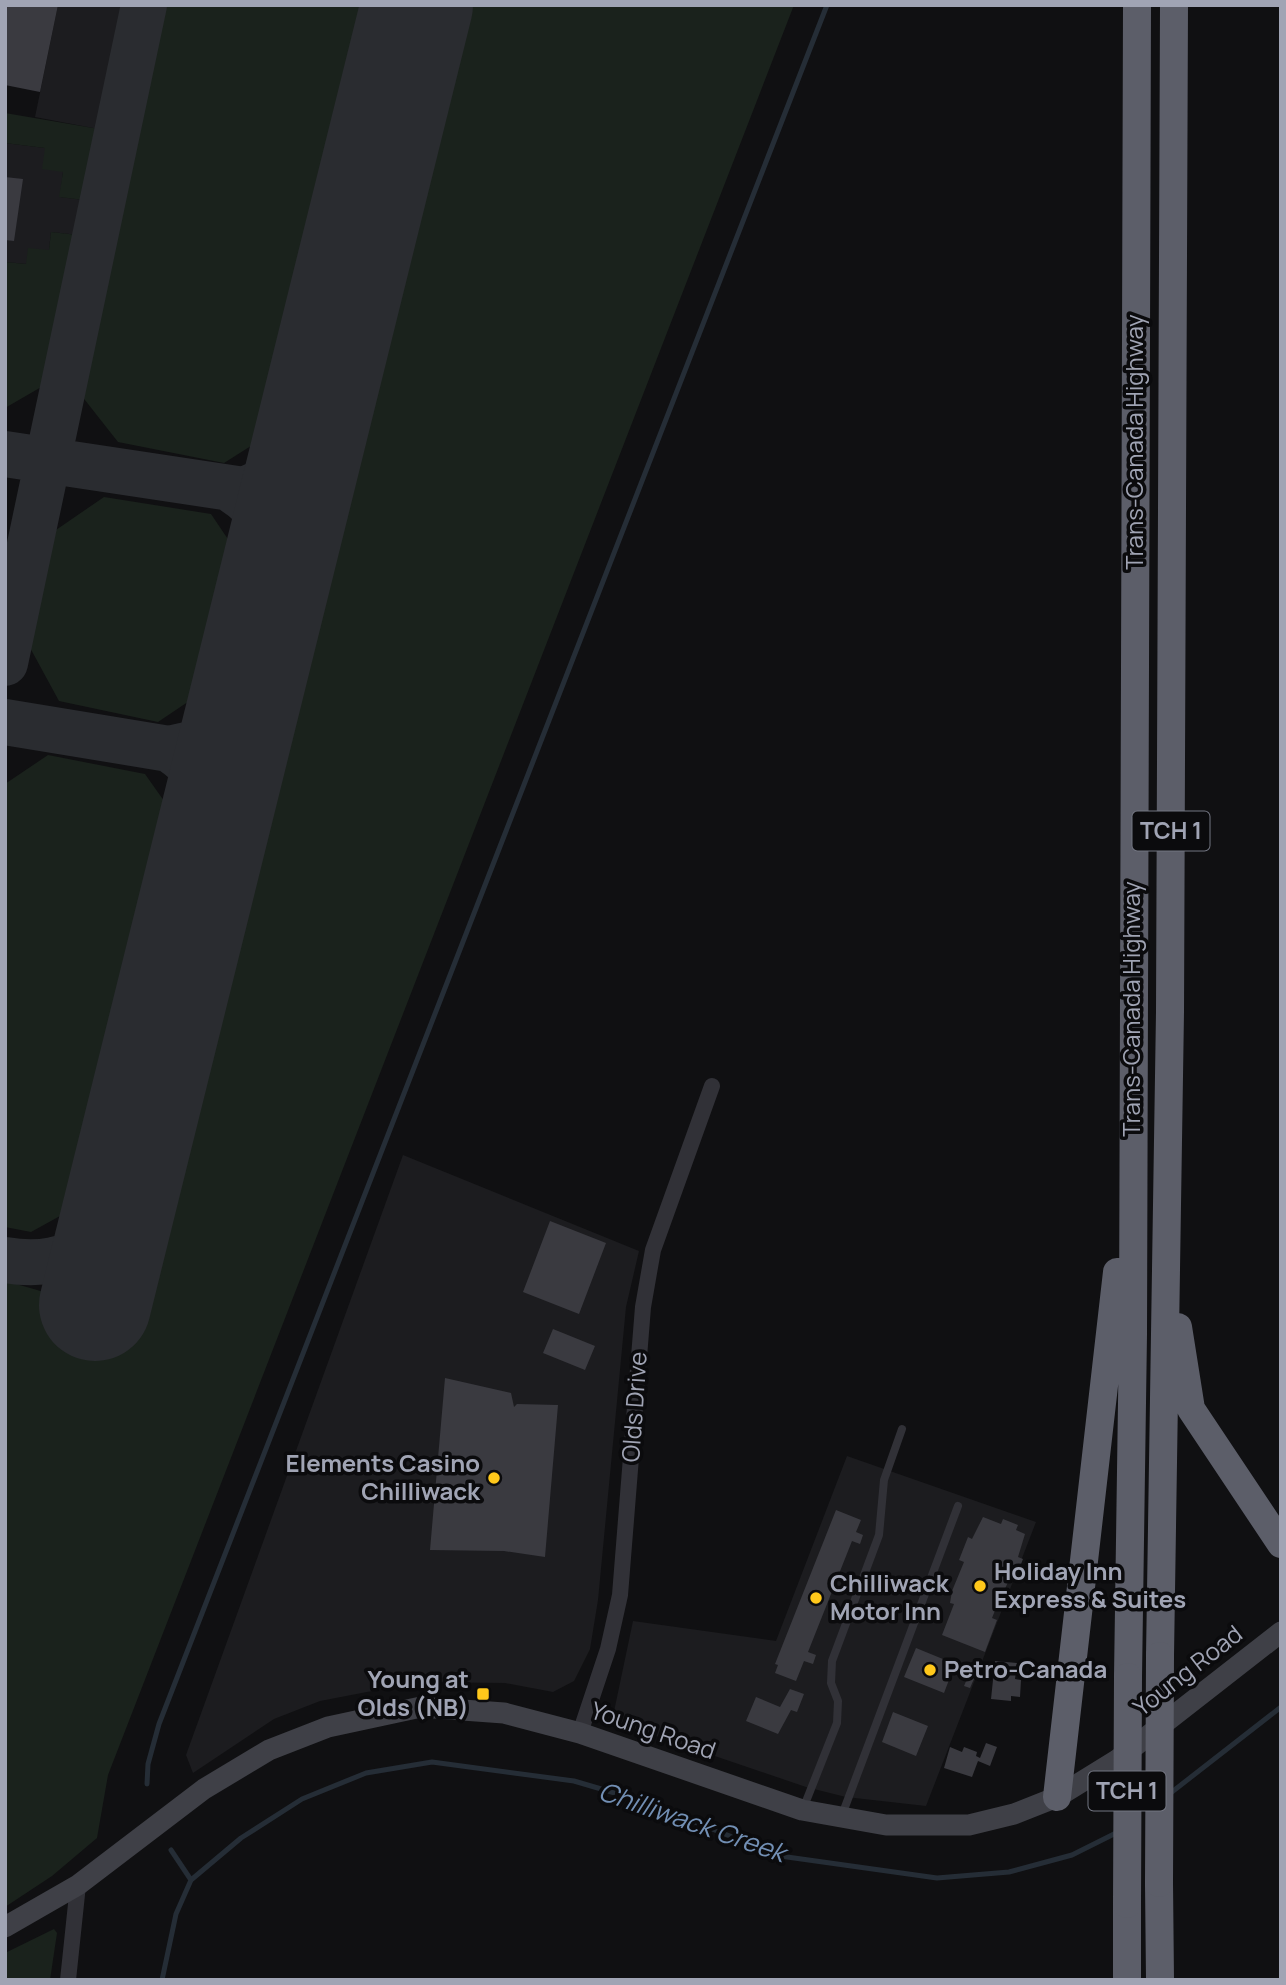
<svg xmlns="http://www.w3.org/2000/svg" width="1286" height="1985" font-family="Manrope,sans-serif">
	<rect width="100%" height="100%" fill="#101012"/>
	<path fill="#1c1c1f" d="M58,5H144L119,133L35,117Z
		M5,143L45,148L63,172L60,197L84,200L78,235L51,232L49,250L26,264L5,262Z
		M403,1155L639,1251L626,1307L598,1600L590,1649L574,1681L553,1692L505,1683L419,1682L320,1701L274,1719L193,1773L186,1755Z
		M847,1456L1036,1522L926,1806L846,1797L806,1787L612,1721L633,1621L776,1641Z"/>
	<path fill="#1a221c" d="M161,5H389L284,425L224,463L118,442L81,395Z
		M441,5H794L108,1775L97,1838L52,1876L5,1907V1282C44,1289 80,1307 118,1314Z
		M5,113L99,129L84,200L59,197L63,172L42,169L45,148L5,143Z
		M51,232L78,235L43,386L5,408V262L26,264L28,248L49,250Z
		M104,497L211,514L246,566L216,683L158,722L59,701L28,644L53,532Z
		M48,755L145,774L181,825L89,1200L31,1232L5,1227V784Z
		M54,1929L57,1933L50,1980H5V1953Z"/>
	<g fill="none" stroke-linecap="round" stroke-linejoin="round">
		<path stroke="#252d36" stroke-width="5" d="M147,1784L148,1764L159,1724L827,5
			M1168,1795L1281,1707
			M171,1850L191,1880
			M162,1980L176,1914L191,1880L241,1838L302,1799L366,1773L432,1762L574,1781L642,1801L780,1856L937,1878L1009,1872L1072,1855L1118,1832"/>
		<path stroke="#2a2c30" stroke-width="46" d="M5,454L244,490L280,474L310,438
			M232,490C268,513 272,535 276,575
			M5,663L144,5
			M5,722L169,749L209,740L226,728L245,702
			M169,749C194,766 212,786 216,817
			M5,1260C60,1269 89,1252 120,1208"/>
		<path stroke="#2a2c30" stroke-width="112" d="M95,1305L417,5"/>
	</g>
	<path fill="#3a3a40" d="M5,5H58L40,92L5,85Z
		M5,177L23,179L14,241L5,240Z
		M550,1221L606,1243L579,1314L523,1292Z
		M553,1329L595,1346L585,1370L543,1353Z
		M445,1378L511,1393L514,1407L517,1404L558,1405L545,1557L504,1551L430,1550Z
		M836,1510L861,1520L856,1532L863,1535L860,1544L852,1541L808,1652L816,1655L813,1664L804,1661L796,1681L775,1673L778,1665L775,1664Z
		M983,1517L1001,1524L1003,1519L1018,1525L1016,1530L1025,1534L1018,1557L1023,1559L1014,1582L1009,1580L996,1608L992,1618L997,1620L985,1652L942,1635L954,1604L950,1603L952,1591L964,1562L959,1560L968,1537L972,1539Z
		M916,1648L955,1664L944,1693L904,1677Z
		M995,1661L1017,1663L1015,1679L1021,1680L1020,1697L1011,1696V1701L991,1699Z
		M970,1672L976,1674L970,1688L964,1686Z
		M790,1689L804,1694L797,1712L791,1710L778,1734L746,1721L756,1697L780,1707Z
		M893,1712L928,1726L916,1756L882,1742Z
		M986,1743L997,1747L990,1766L978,1761L972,1777L944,1768L950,1747L962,1752L964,1747L977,1752L976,1756L980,1758Z"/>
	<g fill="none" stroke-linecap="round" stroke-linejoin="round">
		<path stroke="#313137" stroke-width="8" d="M803,1809L837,1723L838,1701L831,1683L832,1661L879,1535L884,1480L902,1429
			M842,1815L958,1506"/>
		<path stroke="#313137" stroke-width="16" d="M580,1733L608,1649L620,1595L643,1307L653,1250L712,1086
			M68,1980L78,1885"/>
		<path stroke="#3f4047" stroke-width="21" d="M5,1927L78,1885L204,1789L269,1750L328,1727L421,1707L504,1713L580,1733L802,1810L886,1825H969L1014,1814L1057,1797L1117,1760L1281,1632"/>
		<path stroke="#5c5e69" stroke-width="28" d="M1178,1327L1191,1409L1281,1544
			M1160,1656L1170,1012L1174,5
			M1128,1677L1133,1334L1137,5
			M1057,1797L1117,1272
			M1159,1883L1160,1980
			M1127,1904V1980"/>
		<path stroke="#5c5e69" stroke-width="28" d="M1159,1883L1160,1656
			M1127,1904L1128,1677"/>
	</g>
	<g fill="#ffc81b" stroke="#0b0b0d" stroke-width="2.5">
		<circle cx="494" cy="1478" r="7"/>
		<circle cx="980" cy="1586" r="7"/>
		<circle cx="816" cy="1598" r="7"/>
		<circle cx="930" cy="1670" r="7"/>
		<rect x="476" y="1687" width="14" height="14" rx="3.5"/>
	</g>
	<g text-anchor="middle" stroke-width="7" stroke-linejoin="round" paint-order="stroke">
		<g fill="#0b0b0d" stroke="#737682" stroke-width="2">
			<rect x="1132.5" y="811.5" width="77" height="39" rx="5"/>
			<rect x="1088.5" y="1771.5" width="77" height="39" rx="5"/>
		</g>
		<g font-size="23" font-weight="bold" fill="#a0a4b4">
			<text x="1171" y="839">TCH 1</text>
			<text x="1127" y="1799">TCH 1</text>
		</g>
		<g font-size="24" fill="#a0a4b4" stroke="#0b0b0d">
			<text transform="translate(1135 442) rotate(-90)" y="8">Trans-Canada Highway</text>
			<text transform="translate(1132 1009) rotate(-90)" y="8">Trans-Canada Highway</text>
			<text transform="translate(635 1407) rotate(-86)" y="8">Olds Drive</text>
			<text transform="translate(1188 1671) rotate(-38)" y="8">Young Road</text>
			<text transform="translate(653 1731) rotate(19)" y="8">Young Road</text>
		</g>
		<g font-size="24" font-weight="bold" fill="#a0a4b4" stroke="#0b0b0d" text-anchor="start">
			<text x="480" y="1472" text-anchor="end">Elements Casino<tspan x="480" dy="28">Chilliwack</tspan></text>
			<text x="994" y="1580">Holiday Inn<tspan x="994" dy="28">Express &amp; Suites</tspan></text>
			<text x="830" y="1592">Chilliwack<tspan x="830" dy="28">Motor Inn</tspan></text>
			<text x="944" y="1678">Petro-Canada</text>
			<text x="469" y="1688" text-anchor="end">Young at<tspan x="469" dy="28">Olds (NB)</tspan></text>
		</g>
		<g font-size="26" font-style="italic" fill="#728fb4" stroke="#0b0b0d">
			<text transform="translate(692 1822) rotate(19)" y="9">Chilliwack Creek</text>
		</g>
	</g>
	<rect width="1286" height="1985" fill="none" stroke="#a0a4b4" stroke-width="14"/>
</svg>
